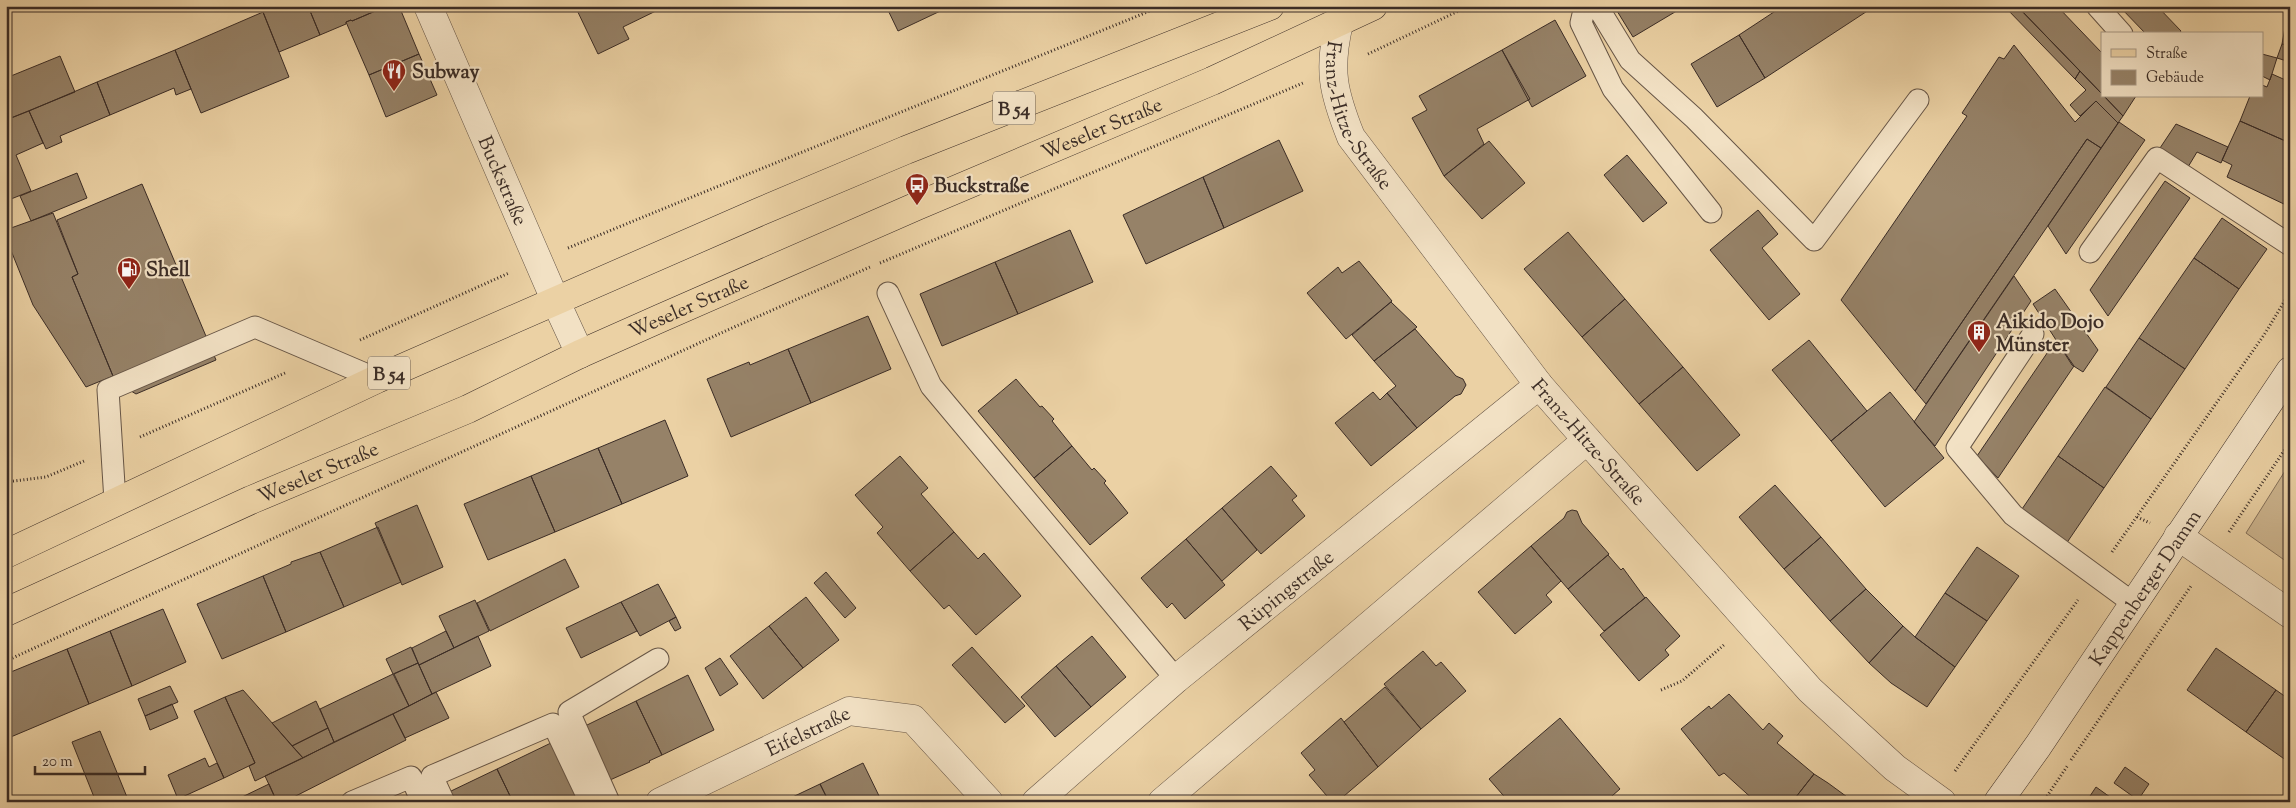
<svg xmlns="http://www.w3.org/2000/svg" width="2296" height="808" font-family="'Sorts Mill Goudy',serif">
	<rect width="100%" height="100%" fill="#ebd1a4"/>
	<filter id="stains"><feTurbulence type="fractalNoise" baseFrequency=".004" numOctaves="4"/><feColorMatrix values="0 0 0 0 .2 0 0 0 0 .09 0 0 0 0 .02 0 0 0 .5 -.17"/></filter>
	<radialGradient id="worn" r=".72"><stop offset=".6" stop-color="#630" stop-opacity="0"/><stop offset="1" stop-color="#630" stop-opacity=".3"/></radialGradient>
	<path fill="#cdb58f" stroke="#84705a" d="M2290,463V564L2246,533Z"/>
	<path fill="#968268" stroke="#3a2c26" d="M277,6H308L320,35L279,52L263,12Z
		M308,6H387L352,21L351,20L346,22V24L320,35Z
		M387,6H399L419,54L369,75L346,22L351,20L352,21Z
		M575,6H661L662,8L623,27L629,39L598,54Z
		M886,6H951L898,31Z
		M1614,6H1685L1633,37Z
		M1783,6H1875L1765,78L1739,35Z
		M2004,6H2017L2080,71L2075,79Z
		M2017,6H2057L2102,53V94Z
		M2119,6H2157L2181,31L2179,34H2146Z
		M2289,6H2290V46L2282,44Z
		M263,12L289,77L201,113L175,50Z
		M1555,20L1586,76L1532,107L1502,50Z
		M1739,35L1765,78L1717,107L1691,64Z
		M2282,44L2290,46V62L2277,58Z
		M2014,45L2075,122L2096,101L2118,123L2101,148L2087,139L1915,391L1841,300L1967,116L1962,113L1999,57L2004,59Z
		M175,50L191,89L176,95L174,88L110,115L97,82Z
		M1502,50L1530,99L1477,129L1484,144L1444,176L1412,118L1427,110L1419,96Z
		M419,54L437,95L386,117L369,75Z
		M2262,54L2277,58L2270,80L2262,76Z
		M60,56L75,92L6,120V78Z
		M2080,71L2123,116L2118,123L2096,101L2080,116L2070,105L2086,90L2075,79Z
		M2272,74L2290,82V143L2240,121L2250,96H2262V85L2267,87Z
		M97,82L110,115L60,136L62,142L46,149L29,111Z
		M2104,96H2136L2123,116Z
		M29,111L43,143L16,155L31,191L6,201V120Z
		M2240,121L2290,143V198L2286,205L2227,177L2232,165L2222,160Z
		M2119,122L2145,140L2066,254L2048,226Z
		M2176,124L2228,147L2221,163L2197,152L2188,167L2160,148Z
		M2087,139L2101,148L1926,404L1915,391Z
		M1279,140L1303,191L1224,228L1203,177Z
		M1489,141L1525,183L1482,219L1444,176Z
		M1627,155L1667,203L1643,222L1604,175Z
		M77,173L87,198L31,221L20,196Z
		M1203,177L1224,228L1146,264L1123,215Z
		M2165,181L2190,198L2108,316L2090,290Z
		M142,184L216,360L136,394L115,381L72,277L78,274L57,220Z
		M1758,210L1778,234L1762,248L1800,294L1769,320L1710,250Z
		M53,213L78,274L72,277L113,376L86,387L33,305L6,238L11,228Z
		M2222,218L2267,249L2239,289L2194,258Z
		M1070,230L1093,282L1018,314L995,262Z
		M1568,232L1625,299L1582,337L1524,269Z
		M2194,258L2239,289L2185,369L2139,338Z
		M1359,261L1392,301L1346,339L1307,293L1338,267L1342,273Z
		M995,262L1018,314L942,346L920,294Z
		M2014,276L2031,301L1935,446L1914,422Z
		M2055,289L2098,350L2083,372L2072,365L2033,304Z
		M1625,299L1683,367L1639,404L1582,337Z
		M1391,302L1417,327L1374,361L1352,335Z
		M868,316L891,369L811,403L788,349Z
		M1415,329L1456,376L1463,379L1466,385L1461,394L1455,396L1417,428L1387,393L1396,386L1374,361Z
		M2139,338L2185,369L2151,419L2106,387Z
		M1809,340L1867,411L1831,441L1772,370Z
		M2056,340L2074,366L1998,478L1977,456Z
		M788,349L811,403L731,437L707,379L749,362L750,365Z
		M1683,367L1740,435L1697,471L1639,404Z
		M1016,379L1040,407L1042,406L1054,419L1052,421L1072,446L1034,478L978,411Z
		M2105,387L2151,419L2104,488L2058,456Z
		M1373,392L1380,400L1387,393L1417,428L1371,466L1335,423Z
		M1890,392L1944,458L1885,507L1831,441Z
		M665,420L688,476L622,504L598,448Z
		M1072,446L1092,470L1094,468L1106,481L1104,483L1128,513L1090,545L1034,478Z
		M598,448L622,504L555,532L531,476Z
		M900,456L928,488L921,494L954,532L910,571L877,533L883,527L855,495Z
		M2058,456L2104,488L2066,544L2020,512Z
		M1271,466L1297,496L1292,500L1305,516L1261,554L1222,508Z
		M531,476L555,532L488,560L464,504Z
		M1775,485L1821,537L1784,569L1739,517Z
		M417,505L443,567L402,585L375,523Z
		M1222,508L1257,550L1222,581L1186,539Z
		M1572,510L1577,511L1582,523L1609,554L1568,589L1531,546L1564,518L1567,512Z
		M378,527L401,582L344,607L320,552Z
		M954,532L978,559L984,553L1021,596L976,635L949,605L944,609L910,571Z
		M1821,537L1866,589L1830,621L1784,569Z
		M1186,539L1225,585L1185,619L1172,603L1167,608L1141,578Z
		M1531,546L1561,581L1546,595L1552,602L1515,634L1478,592Z
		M1977,547L2019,576L1987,621L1945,593Z
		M320,552L344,607L286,632L263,576L291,564V562Z
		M1608,555L1621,570L1623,568L1645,598L1604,631L1568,589Z
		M565,559L579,587L490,631L477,603Z
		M826,572L856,608L845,618L814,583Z
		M263,576L286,632L222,659L197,604Z
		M658,584L676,617L640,636L621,602Z
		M1866,589L1903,626L1869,663L1830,621Z
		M1945,593L1987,621L1955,667L1915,637Z
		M806,597L839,640L803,668L769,626Z
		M1646,597L1680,636L1665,650L1669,655L1639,681L1600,635Z
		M475,600L489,631L454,648L439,616Z
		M621,602L637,631L581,658L566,628Z
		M163,609L186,662L132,686L110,631Z
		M676,617L681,628L675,631L669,621Z
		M769,626L803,668L763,699L730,656Z
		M1903,626L1915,637L1955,667L1927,707L1891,683L1869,663Z
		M110,631L132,686L89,704L67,649Z
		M446,631L454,648L419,665L412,648Z
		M478,636L491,666L432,694L419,665Z
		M1092,636L1126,677L1091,707L1056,666Z
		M411,647L418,663L393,674L386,659Z
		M972,647L1025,706L1005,723L952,665Z
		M2216,648L2276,690L2246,732L2187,690Z
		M67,649L89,704L6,739V674Z
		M1423,651L1436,666L1441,662L1466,691L1421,729L1384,684Z
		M720,658L738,684L720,696L705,668Z
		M418,663L432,694L409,706L394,674Z
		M1056,666L1091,707L1055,737L1021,697Z
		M393,674L409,706L334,742L320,709Z
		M688,675L714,730L662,755L636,701Z
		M170,686L178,702L145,716L138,699Z
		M1385,687L1421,729L1378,767L1344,722Z
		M243,690L303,758L255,781L249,766L255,763L225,697Z
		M2276,690L2290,700V763L2246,732Z
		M436,692L449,718L405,738L393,714Z
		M1729,694L1763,730L1769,723L1783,736L1777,743L1814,774L1792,802H1756L1724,773L1719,776L1681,729L1709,706L1711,709Z
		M225,697L255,763L224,778L194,711Z
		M316,701L328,728L292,746L272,723Z
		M636,701L662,755L649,761L650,762L610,780L583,727Z
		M172,704L178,718L150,730L145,716Z
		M393,714L406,740L284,802H277L265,776Z
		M1341,718L1378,767L1337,802H1332L1309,775L1315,770L1301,753Z
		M1560,718L1620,789L1605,802H1509L1489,779Z
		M328,728L334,742L303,758L292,746Z
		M100,731L129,802H96L72,742Z
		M553,742L579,796L567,802H513L497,769Z
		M205,758L209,767L217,763L224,778L178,799L168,775Z
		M863,763L882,802H829L820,784Z
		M2125,767L2149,784L2138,800L2114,783Z
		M497,769L513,802H453L449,792Z
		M1814,774L1828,783L1854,802H1792Z
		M269,784L277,802H242L240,798Z
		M820,784L829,802H782Z
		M2096,787L2117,802H2086Z"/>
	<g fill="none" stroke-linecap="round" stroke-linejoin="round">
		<g stroke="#665546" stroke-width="23">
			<path id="service" d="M1585,6L1581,23L1613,89L1711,212
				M1597,6L1630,60L1694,118L1814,240L1918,100
				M2097,6L2122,34
				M2090,252L2157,158L2290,245
				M888,293L931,386L1176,679
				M2033,334L1957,448L2013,515L2133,603
				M115,501L108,390L255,327L377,379
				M352,802L411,777L422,802
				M444,802L432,776L553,724L590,802
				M609,802L569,712L658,659"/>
		</g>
		<g stroke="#665546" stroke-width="29">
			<g id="minor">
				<path id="s1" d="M428,6L556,302L580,354"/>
				<path id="s2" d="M1339,23C1328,70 1333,92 1351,137L1539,385L1587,440L1810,690L1895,768L1942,802"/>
				<path d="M2178,536L2290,614"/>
				<path id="s3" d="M660,802L849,711L913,719L989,802"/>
				<path id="s4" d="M1036,802L1176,679L1539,385"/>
				<path d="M1162,802L1587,440"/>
			</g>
		</g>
		<g stroke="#3a2c26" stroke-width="29">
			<g id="secondary">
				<path id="s5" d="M1998,802L2038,746L2290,371"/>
			</g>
		</g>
		<g stroke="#3a2c26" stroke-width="29">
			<g id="primary">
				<path d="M6,554L377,379L759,212L906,150L1270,6"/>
				<path id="s6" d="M6,612L251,500L468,409L580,354L661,318L917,206L1212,81L1373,6"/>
			</g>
		</g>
		<path stroke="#3a2c26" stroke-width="3" stroke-dasharray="1 2.5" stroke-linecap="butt" d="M1368,54L1469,6
			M568,248C766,166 964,87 1162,6
			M880,263L1303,83
			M360,340L509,273
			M140,437L285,373
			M6,482L46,477L84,461
			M2137,517L2150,523
			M2229,532L2290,442
			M2112,552L2264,335L2290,292
			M6,661L732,328L870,267
			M1661,690L1682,681L1725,644
			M2071,760L2191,586
			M1955,771L2078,600
			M2043,802L2068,765"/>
		<use href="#service" stroke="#f2e1c4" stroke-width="21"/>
		<use href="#minor" stroke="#f2e1c4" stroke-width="28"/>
		<use href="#secondary" stroke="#f2e1c4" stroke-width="28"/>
		<use href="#primary" stroke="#ebd1a4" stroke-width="28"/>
	</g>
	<defs>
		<g id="restaurant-pin" transform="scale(1.25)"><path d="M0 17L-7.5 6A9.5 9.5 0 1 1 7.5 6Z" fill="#8f2418" stroke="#f2e1c4"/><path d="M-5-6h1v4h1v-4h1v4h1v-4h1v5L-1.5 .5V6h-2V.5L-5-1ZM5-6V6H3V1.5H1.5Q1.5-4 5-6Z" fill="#fff"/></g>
		<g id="bus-pin" transform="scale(1.25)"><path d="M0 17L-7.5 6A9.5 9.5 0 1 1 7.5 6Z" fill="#8f2418" stroke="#f2e1c4"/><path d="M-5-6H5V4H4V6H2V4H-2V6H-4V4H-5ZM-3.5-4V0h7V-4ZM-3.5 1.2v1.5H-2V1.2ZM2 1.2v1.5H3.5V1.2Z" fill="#fff"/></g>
		<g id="fuel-pin" transform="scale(1.25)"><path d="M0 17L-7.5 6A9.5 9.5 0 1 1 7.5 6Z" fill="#8f2418" stroke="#f2e1c4"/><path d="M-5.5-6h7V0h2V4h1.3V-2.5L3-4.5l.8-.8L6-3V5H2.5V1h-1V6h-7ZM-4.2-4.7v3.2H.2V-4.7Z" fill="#fff"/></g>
		<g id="building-pin" transform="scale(1.25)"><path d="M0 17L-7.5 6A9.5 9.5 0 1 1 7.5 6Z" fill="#8f2418" stroke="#f2e1c4"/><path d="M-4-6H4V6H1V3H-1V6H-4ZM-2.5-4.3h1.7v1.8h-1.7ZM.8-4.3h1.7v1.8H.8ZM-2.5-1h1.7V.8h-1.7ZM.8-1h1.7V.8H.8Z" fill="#fff"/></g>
	</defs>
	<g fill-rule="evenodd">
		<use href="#restaurant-pin" x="394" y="71"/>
		<use href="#bus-pin" x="917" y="185"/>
		<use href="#fuel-pin" x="129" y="269"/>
		<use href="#building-pin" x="1979" y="332"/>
	</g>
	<g text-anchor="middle" stroke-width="4.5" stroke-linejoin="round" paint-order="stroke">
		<g fill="#f2e1c4" stroke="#716255" stroke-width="1">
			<rect x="993" y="91.5" width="42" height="33" rx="4"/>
			<rect x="368" y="356.5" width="42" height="33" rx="4"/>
		</g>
		<g font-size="19" font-weight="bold" fill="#3a2c26">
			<text x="1014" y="115">B 54</text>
			<text x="389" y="380">B 54</text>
		</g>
		<g font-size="20" font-weight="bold" fill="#3a2c26" stroke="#f2e1c4" text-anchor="start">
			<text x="412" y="78">Subway</text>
			<text x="934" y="192">Buckstraße</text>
			<text x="146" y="276">Shell</text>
			<text x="1996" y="328">Aikido Dojo<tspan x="1996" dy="23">Münster</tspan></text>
		</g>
		<g font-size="20" fill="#3a2c26" stroke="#f2e1c4">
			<text dy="7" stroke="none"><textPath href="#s2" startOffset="99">Franz-Hitze-Straße</textPath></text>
			<text dy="7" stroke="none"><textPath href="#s6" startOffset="1198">Weseler Straße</textPath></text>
			<text dy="7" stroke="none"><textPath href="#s1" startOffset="190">Buckstraße</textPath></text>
			<text dy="7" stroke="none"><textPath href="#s6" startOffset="748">Weseler Straße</textPath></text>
			<text dy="7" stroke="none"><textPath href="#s2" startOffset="504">Franz-Hitze-Straße</textPath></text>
			<text dy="7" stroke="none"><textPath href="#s6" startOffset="342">Weseler Straße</textPath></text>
			<text dy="7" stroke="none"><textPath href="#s5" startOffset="260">Kappenberger Damm</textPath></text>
			<text dy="7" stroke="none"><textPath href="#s4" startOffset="328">Rüpingstraße</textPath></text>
			<text dy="7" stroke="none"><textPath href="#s3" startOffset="164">Eifelstraße</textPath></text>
		</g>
	</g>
	<rect width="2296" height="808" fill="none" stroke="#ebd1a4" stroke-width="25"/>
	<rect x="8" y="8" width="2281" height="793" fill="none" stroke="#3a2c26" stroke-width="2.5"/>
	<rect x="12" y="12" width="2271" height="783" fill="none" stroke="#3a2c26"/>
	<rect x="2101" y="32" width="162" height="65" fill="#f2e1c4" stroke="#a89985"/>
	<rect x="2111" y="49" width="25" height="8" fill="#ebd1a4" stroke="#a89985"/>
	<text x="2146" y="58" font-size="15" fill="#3a2c26">Straße</text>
	<rect x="2111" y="70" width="25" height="15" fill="#968268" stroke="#a89985"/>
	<text x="2146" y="82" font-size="15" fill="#3a2c26">Gebäude</text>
	<path d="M35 766v8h110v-8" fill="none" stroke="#3a2c26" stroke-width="2.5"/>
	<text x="42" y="766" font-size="15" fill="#3a2c26" stroke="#f2e1c4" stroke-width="4" paint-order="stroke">20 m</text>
	<rect width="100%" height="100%" filter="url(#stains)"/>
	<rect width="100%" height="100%" fill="url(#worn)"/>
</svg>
